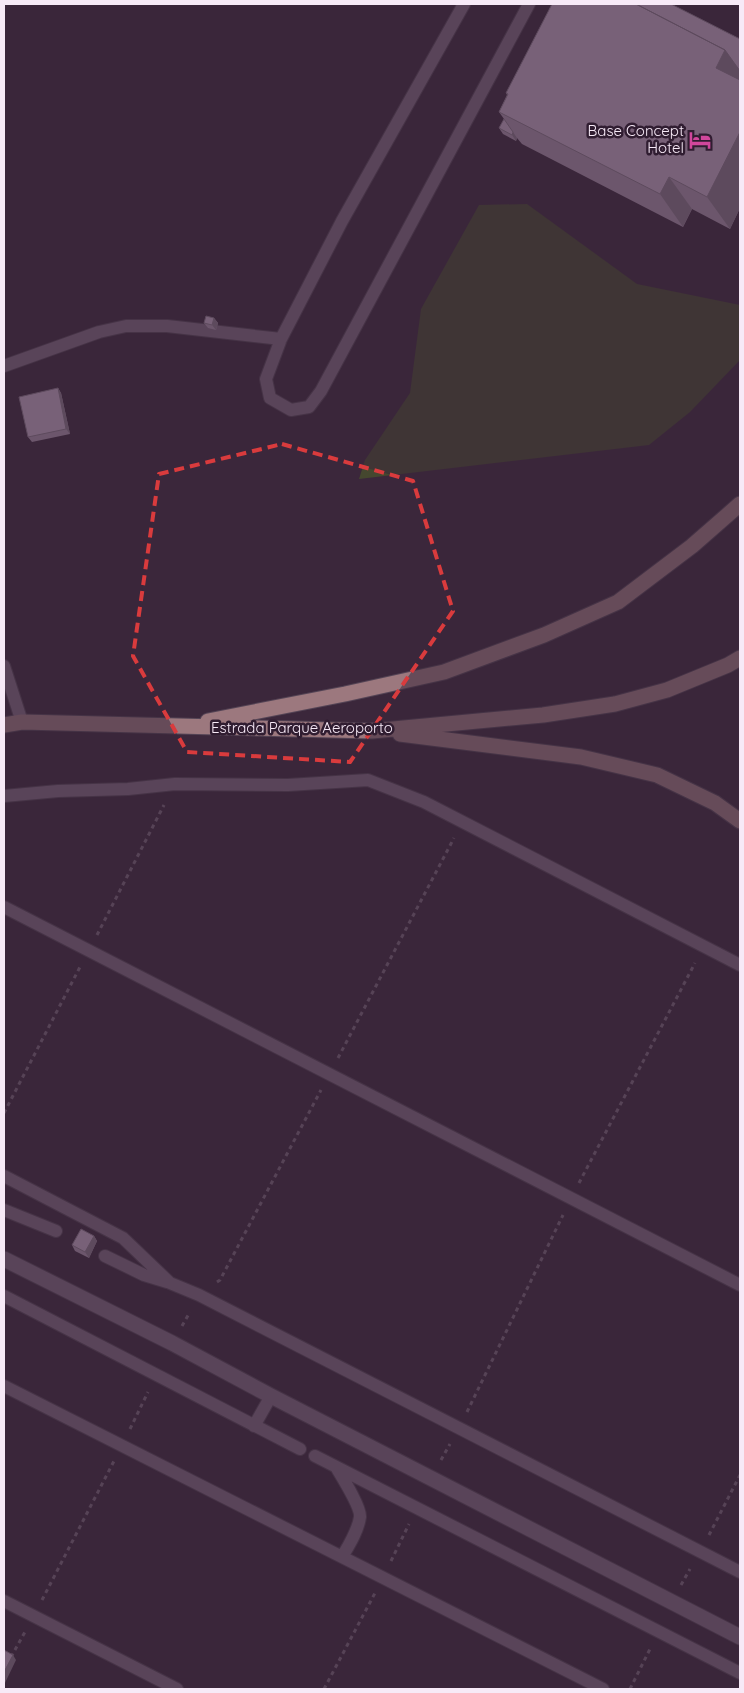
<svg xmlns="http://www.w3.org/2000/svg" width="744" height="1693" font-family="Quicksand,sans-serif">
	<rect width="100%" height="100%" fill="#3b273b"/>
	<path fill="#45472f" d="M527,204L637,284L740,305V360L690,412L649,445L359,479L365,460L410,393L421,309L479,205Z"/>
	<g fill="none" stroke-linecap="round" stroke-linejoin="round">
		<g stroke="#544455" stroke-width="14">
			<path id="lane" d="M464,4L342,221L281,339L266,379L270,398L291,410L309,407L321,391L529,4
				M4,366L99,332L126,326H167L281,339
				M4,666L22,722
				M4,796L58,791L128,789L175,784L288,785L368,780L424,802L740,965
				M4,907L740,1285
				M4,1176L123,1238L170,1283L199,1295L740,1572
				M4,1210L56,1231
				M105,1256L144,1275L167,1282
				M4,1296L300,1449
				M4,1386L603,1689
				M254,1426L271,1396
				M315,1456L740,1673
				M336,1467C342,1477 361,1507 360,1517C358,1531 349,1545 342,1557
				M4,1601L177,1689"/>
		</g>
		<g stroke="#544455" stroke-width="17">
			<path id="street" d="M4,1259L172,1343L271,1396L740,1637"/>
		</g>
		<g stroke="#544455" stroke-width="17">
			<path id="secondary" d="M208,721L345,694L444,672L544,635L618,602L692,546L740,504
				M4,725L22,722L372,731L543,715L615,704L667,690L728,665L740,658
				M400,734L581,757L657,775L715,803L740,821"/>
		</g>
		<path stroke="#796779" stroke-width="3" stroke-dasharray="4 4" stroke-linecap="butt" d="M97,935L164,805
			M338,1058L454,838
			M4,1113L80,967
			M579,1183L695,963
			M217,1282L220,1280L321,1090
			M182,1326L190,1312
			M467,1412L563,1215
			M130,1429L148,1392
			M441,1460L450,1444
			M709,1535L740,1475
			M391,1561L409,1524
			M681,1585L690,1569
			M42,1600L114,1461
			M11,1657L25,1632
			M324,1689L375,1593
			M630,1689L650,1649"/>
		<use href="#lane" stroke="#7f687f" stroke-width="12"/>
		<use href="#street" stroke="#7f687f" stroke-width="15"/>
		<use href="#secondary" stroke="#9c787e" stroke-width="15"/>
	</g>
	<path fill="#a891a8" d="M740,39V208L730,229L692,209L683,227L522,144L517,138L516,141L503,134L499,128L504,119L499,112L507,95L506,93Z
		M214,318L218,323L216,330L208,328L204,323Z
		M58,388L61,393L70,434L32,442L28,437Z
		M94,1236L97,1241L89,1258L75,1251L72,1245Z"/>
	<path fill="#887688" d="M725,50L740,71V97L716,68Z
		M513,132L517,138L516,141L512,135Z
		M740,132V208L730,229L707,197Z
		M669,177L692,209L683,227L660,194Z
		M214,318L218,323L216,330L212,325Z
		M58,388L61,393L70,434L66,429Z
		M94,1236L97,1241L89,1258L85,1252Z
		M13,1655L16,1660L4,1685V1672Z"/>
	<path fill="#c3a9c3" stroke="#887688" d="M552,4H636L725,50L716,68L740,80V132L707,197L669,177L660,194L499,112L508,94L506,93Z
		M636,4H671L740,39V71L725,50Z
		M504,119L513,132L512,135L499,128Z
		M206,316L214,318L212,325L204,323Z
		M58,388L66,429L28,437L19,397Z
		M81,1229L94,1236L85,1252L72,1245Z
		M4,1650L13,1655L4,1672Z"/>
	<path d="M0 0H744V1693H0ZM282,444L413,481L453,611L350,762L187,752L133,656L159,474Z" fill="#3b273b" fill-opacity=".55" fill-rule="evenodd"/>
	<path fill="none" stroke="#d93b3d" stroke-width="4" stroke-dasharray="10 6" stroke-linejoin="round" d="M282,444L413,481L453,611L350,762L187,752L133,656L159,474Z"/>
	<defs>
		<g id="hotel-bare" transform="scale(1.725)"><path d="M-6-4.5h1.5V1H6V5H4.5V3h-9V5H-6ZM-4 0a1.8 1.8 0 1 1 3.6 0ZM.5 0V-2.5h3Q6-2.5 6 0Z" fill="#d1479c" stroke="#301d31" stroke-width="2.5" paint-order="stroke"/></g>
	</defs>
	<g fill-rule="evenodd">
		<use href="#hotel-bare" x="700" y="140"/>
	</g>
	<g text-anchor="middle" stroke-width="5" stroke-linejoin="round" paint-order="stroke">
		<g font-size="15" fill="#f7eaf7" stroke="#301d31" text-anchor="end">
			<text x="684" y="136">Base Concept<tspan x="684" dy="17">Hotel</tspan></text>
		</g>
		<g font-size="15" fill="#f7eaf7" stroke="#301d31">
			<text x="302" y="733">Estrada Parque Aeroporto</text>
		</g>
	</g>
	<rect width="744" height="1693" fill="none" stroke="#f7eaf7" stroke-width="10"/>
</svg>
